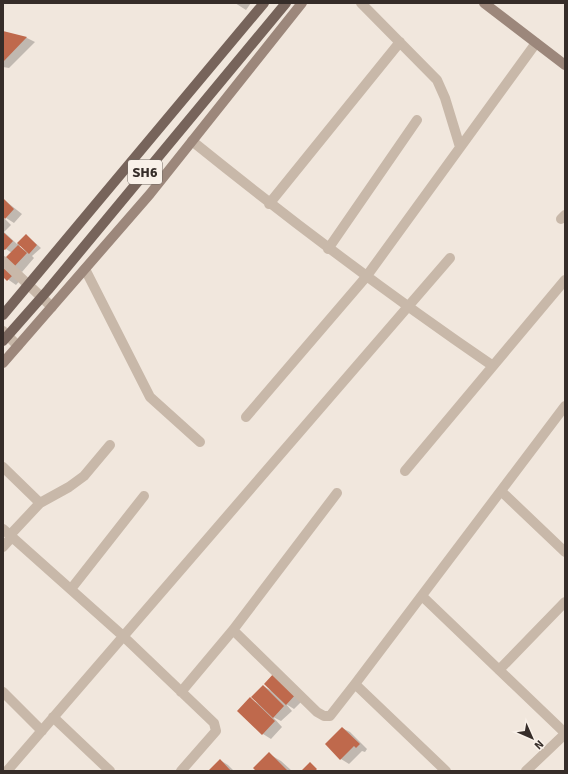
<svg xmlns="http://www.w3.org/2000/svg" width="568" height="774" font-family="Signika,sans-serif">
	<rect width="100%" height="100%" fill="#f1e7dd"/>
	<path fill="#0003" fill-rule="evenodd" d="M235,3H251L246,10Z
		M3,32L27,38L35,42L9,68L3,67Z
		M3,199L22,214L14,223L3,216Z
		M3,217L11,225L4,232L17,244L26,235L41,248L32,256L34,258L22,272L14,267L12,253L3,247ZM21,245L26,251L19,247Z
		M3,261L22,278L16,285L3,276Z
		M263,686L272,691L305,698L294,709L286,704L292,711L281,721L273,717L282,727L271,739L263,734L250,699L259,704Z
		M342,728L350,732L367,749L365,752L362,751L349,764L341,759L326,744Z
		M269,754L281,761L292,771H257Z
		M220,760L228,765L234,771H209Z"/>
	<path fill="#bf694c" d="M3,31L27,37L3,62Z
		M3,198L14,209L5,219L3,216Z
		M3,232L13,241L5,250L3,249Z
		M26,234L37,245L29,254L17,243Z
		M18,245L27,253L13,268L4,259Z
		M3,262L15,273L7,281L3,277Z
		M275,672L297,693L286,705L264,684Z
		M263,685L284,706L273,718L251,697Z
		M250,697L275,721L262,735L237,711Z
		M342,727L360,744L356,748L354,746L340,760L325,744Z
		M269,752L288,771H256L253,768Z
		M220,759L231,771H208Z
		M310,762L317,769L315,771H301Z"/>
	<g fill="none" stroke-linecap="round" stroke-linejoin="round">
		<path stroke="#c8b8a9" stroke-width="10" d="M361,3L437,80L445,98L460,147
			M192,141C290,220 389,295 493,366
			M269,204L400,42
			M561,219L565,215
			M328,249L417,120
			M3,261L52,307
			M85,269L150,397L200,442
			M3,331L18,346
			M246,417L366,277L536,43
			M3,467L40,503
			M405,471L565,280
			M501,491L565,552
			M3,529L123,636L214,723L216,731L181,771
			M10,535L40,503L69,487L84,476L110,445
			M3,547L12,537
			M71,589L144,496
			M422,596L565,733
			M233,630L317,712L324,716H330L355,684L565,406
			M499,670L565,602
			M355,684L446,771
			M3,692L42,731
			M181,692L233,630L337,493
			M53,717L110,771
			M7,771L450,258
			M526,771L565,734"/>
		<path stroke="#9c877b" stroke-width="10" d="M484,3L565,65
			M3,363L150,194L302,3"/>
		<path stroke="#77645b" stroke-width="10" d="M3,315L264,3
			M3,341L48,290L286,3"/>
	</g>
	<g text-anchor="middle" stroke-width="3" stroke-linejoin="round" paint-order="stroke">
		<rect fill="#f9f1e9" stroke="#706863" stroke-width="1" x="128" y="160" width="34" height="24" rx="3"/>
		<g font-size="14" font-weight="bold" fill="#362d29">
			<text x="145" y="177">SH6</text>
		</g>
	</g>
	<rect width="568" height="774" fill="none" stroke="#362d29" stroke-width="8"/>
	<g transform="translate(532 738) rotate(135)" stroke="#f9f1e9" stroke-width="3" paint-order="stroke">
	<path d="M0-3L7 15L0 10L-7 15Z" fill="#362d29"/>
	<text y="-6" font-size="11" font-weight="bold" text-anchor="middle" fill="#362d29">N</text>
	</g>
</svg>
